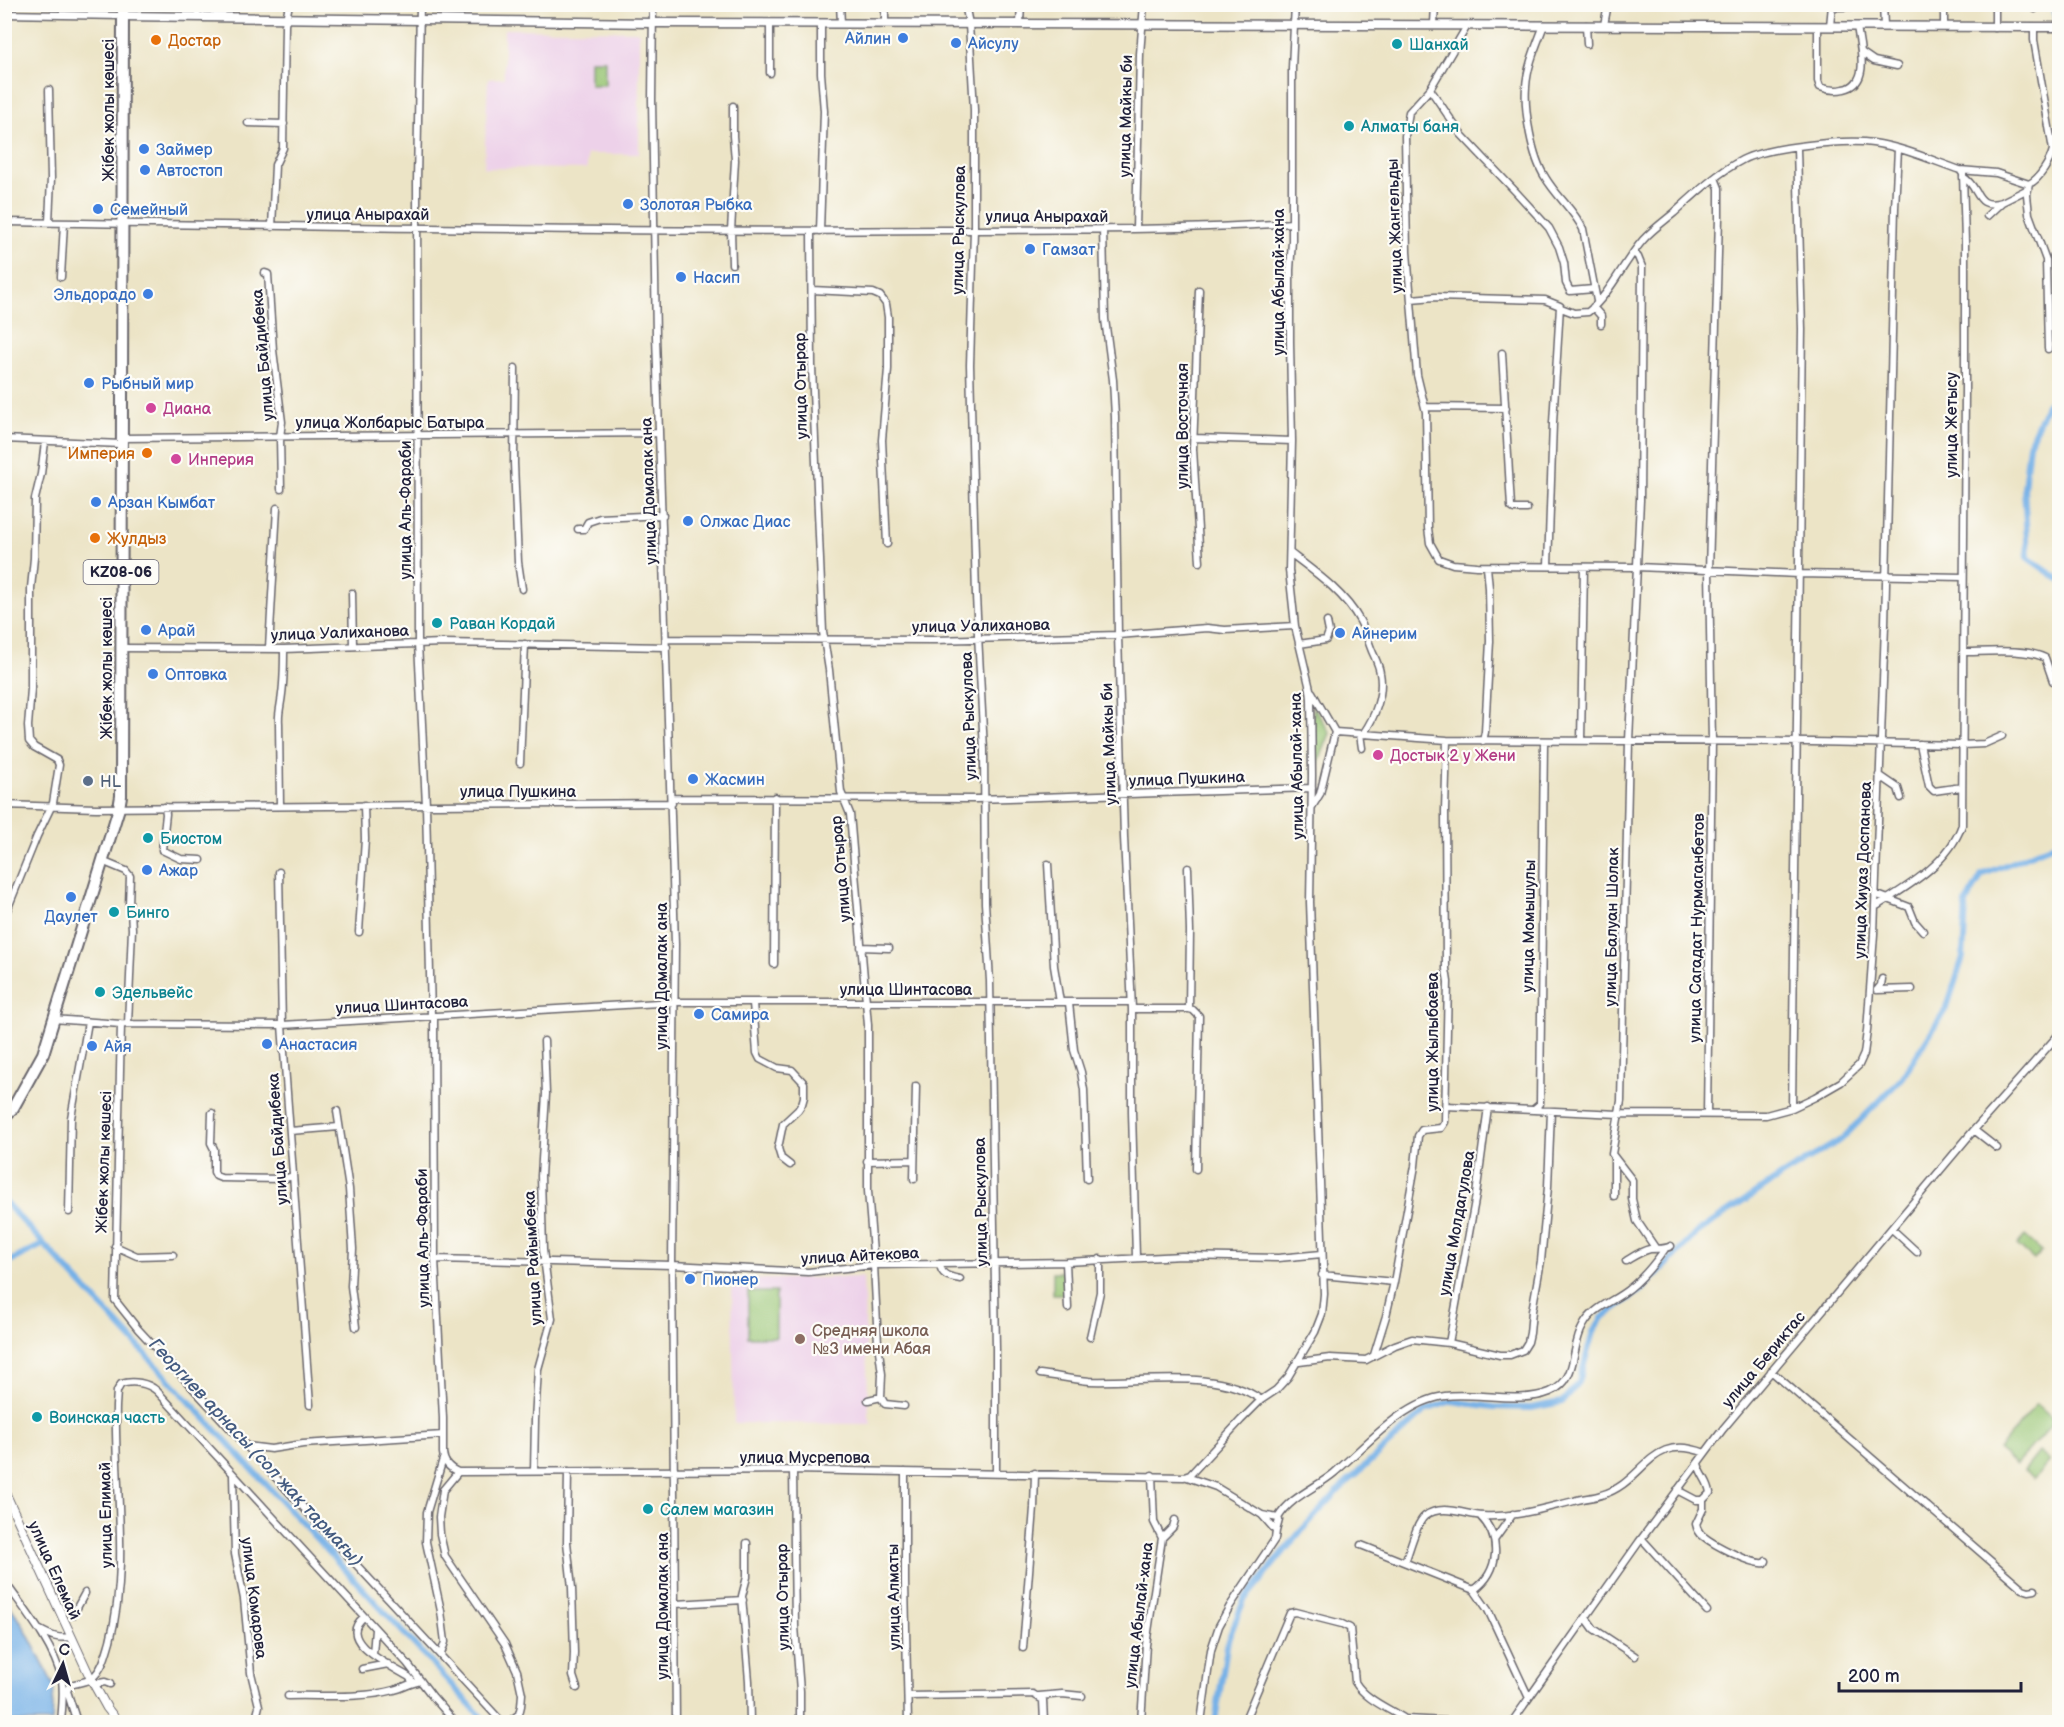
<svg xmlns="http://www.w3.org/2000/svg" width="2064" height="1727" font-family="'Balsamiq Sans',sans-serif">
	<rect width="100%" height="100%" fill="#fdfcf7"/>
	<filter id="ink" filterUnits="userSpaceOnUse"><feTurbulence type="fractalNoise" baseFrequency=".0167" numOctaves="2"/><feDisplacementMap in="SourceGraphic" scale="12" xChannelSelector="R" yChannelSelector="G"/><feConvolveMatrix kernelMatrix="1 2 1 2 8 2 1 2 1" color-interpolation-filters="sRGB"/></filter>
	<filter id="wash" filterUnits="userSpaceOnUse"><feTurbulence type="fractalNoise" baseFrequency=".008" numOctaves="4" result="noise"/><feDisplacementMap in="SourceGraphic" scale="24" xChannelSelector="R" yChannelSelector="G"/><feGaussianBlur stdDeviation="1.35" result="paint"/><feColorMatrix in="noise" values="0 0 0 0 0 0 0 0 0 0 0 0 0 0 0 0 0 1.4 0 .05"/><feComposite in="paint" operator="in"/></filter>
	<g filter="url(#wash)">
		<rect width="100%" height="100%" fill="#ece4c6"/>
		<path fill="#edd1e9" d="M504,29L636,31L639,33V154H587V169L484,168L488,79L504,78Z
			M863,1277L869,1415L871,1424L734,1423L732,1280Z"/>
		<path fill="#96c472" stroke="#5c7356" stroke-width="1.5" d="M590,60H605V85H590Z
			M1313,706L1330,733L1314,774Z
			M2025,1236L2042,1251L2034,1260L2017,1245Z
			M1053,1272H1064V1294H1053Z
			M748,1292H776V1337H748Z
			M2037,1404L2055,1420L2016,1465L1998,1450Z
			M2039,1452L2050,1461L2034,1479L2024,1471Z"/>
		<path fill="#76b1e7" stroke="#4c6a91" stroke-width="1.5" d="M5,1599L22,1623L54,1686L52,1722H5Z"/>
		<g fill="none" stroke-linecap="round" stroke-linejoin="round">
			<path stroke="#76b1e7" stroke-width="6" d="M2052,4L2060,28
				M2060,392L2046,406L2029,444L2024,488L2028,558L2060,580
				M4,1201L486,1722
				M4,1264L44,1244
				M1215,1722L1228,1640L1244,1600L1301,1531L1340,1489L1426,1410L1452,1401L1494,1407L1531,1408L1562,1402L1579,1382L1593,1332L1602,1318L1642,1289L1698,1232L1781,1176L1842,1139L1902,1078L1947,1007L1963,957L1966,903L1982,875L2060,842"/>
		</g>
	</g>
	<g filter="url(#ink)">
		<g fill="none" stroke-linecap="round" stroke-linejoin="round">
			<g stroke="#69666c" stroke-width="9">
				<path id="minor" d="M420,4L417,182L418,643L426,805L431,1016
					M653,4L652,100L656,336L675,944L672,1265L676,1722
					M840,4L841,23
					M965,4L969,24L974,110V229L970,365L976,596L984,750L985,903L990,981L996,1349V1472
					M1883,4L1884,26
					M1944,4V27
					M1995,4V28
					M2032,4L2035,9
					M1832,7L1883,6
					M4,14L123,16
					M885,24V4
					M1020,24L1021,4
					M1434,24L1435,4
					M1544,25C1537,44 1527,66 1526,87C1524,111 1532,157 1545,177C1556,196 1574,210 1583,229L1597,301
					M1586,25L1587,44
					M1604,25L1608,4
					M1467,26L1430,89L1409,112L1405,136L1407,252L1417,375L1426,412L1428,528L1430,543L1439,559L1453,564L1477,566L1637,567L1799,574L1963,577
					M1818,26V81L1820,87C1828,90 1836,91 1844,89C1872,84 1859,44 1857,26
					M1830,26L1832,5
					M1861,52L1874,61L1897,66
					M770,73V23
					M1430,89L1460,133L1516,192L1549,228L1559,247L1564,263L1566,283L1570,291L1594,289
					M248,123L284,124
					M1960,170L1996,173L2029,184
					M1963,177C1981,187 1974,210 2002,202
					M2029,184L2027,195L2029,214L2046,260L2048,349
					M2029,184C2040,179 2050,161 2053,150L2034,40V28
					M1987,216L2002,202L2028,189
					M4,222C317,226 630,233 943,230C1059,229 1175,231 1292,223
					M49,222L51,178L49,90
					M272,227L275,165L283,148L285,25L289,4
					M1103,229L1105,319L1113,380L1115,417L1118,635L1124,837L1132,1009V1112L1136,1257
					M1136,229L1140,54L1144,4
					M811,231L812,367L823,632L829,670L841,792L850,814L868,1025V1191L874,1265L878,1343L882,1374L881,1397L868,1400
					M820,231L824,111L821,73V23
					M1634,253L1638,257L1642,267L1640,500L1629,741L1621,1101L1612,1154L1632,1180V1199L1637,1221L1656,1249
					M732,264L731,231L735,160L733,136V106
					M265,273L268,274L273,350L282,422L280,437L281,489
					M61,277L64,223
					M812,290L873,293L880,296L886,304L888,317V369L882,440L887,544
					M1199,290L1193,449L1200,562
					M1411,299L1435,297L1545,300L1560,306L1553,423L1548,566
					M1593,307L1601,316V324
					M1561,308L1574,313L1588,312C1611,293 1623,263 1643,240C1652,230 1663,222 1674,213C1695,194 1717,173 1742,160C1767,147 1845,139 1873,143C1902,147 1931,160 1960,170L1963,174L1965,242V389L1962,825C1948,864 1908,886 1875,907
					M1502,353L1511,507L1514,509H1527
					M515,368L514,463L518,562L522,589
					M1425,407L1506,408
					M121,438L659,433
					M1193,438L1292,441
					M4,439L121,444
					M578,529H584L588,522L600,518L663,515
					M1290,553C1315,572 1345,593 1360,621C1365,630 1368,641 1372,651C1375,658 1379,665 1380,673C1384,694 1375,717 1363,734
					M352,593L353,646
					M667,639L935,640L1118,635L1207,628L1225,630L1295,626
					M1299,644L1326,640L1329,632L1327,622
					M121,648L284,649L442,643L667,647
					M269,648L277,508
					M1963,652C1985,652 2026,648 2045,658L2053,681
					M1335,732L1447,740L1812,742L1962,745L1984,744L2002,736
					M1360,734L1362,748
					M1483,741L1485,732L1490,641L1489,588L1487,567
					M1581,741L1584,567
					M1920,744L1929,786L1934,791L1962,787
					M520,763L525,644
					M1879,775L1898,788L1901,798
					M671,798L976,799L1312,788
					M4,805L96,808L672,803
					M280,806L279,723C278,713 281,705 282,694C284,679 284,664 284,649
					M165,807L166,814L162,850L181,859L201,860
					M1312,807L1320,794L1335,732L1312,692
					M102,861L126,871L130,876L129,904L131,911L132,929L128,1024
					M1048,864L1054,966L1060,1002
					M1188,868L1190,931L1189,1009
					M279,872L282,1025L310,1405
					M1875,894L1909,907L1915,922L1923,931
					M5,915L37,836L53,803L59,765L57,760L34,747L29,741L28,726L31,689V588L34,558L35,499L41,474L45,442
					M359,932L365,839L364,805
					M861,947L889,948
					M774,964L775,797
					M1877,990L1912,989
					M1877,990L1881,985L1882,979
					M753,1003L757,1053L760,1059L777,1068L792,1070L804,1083V1097L802,1104L798,1110L783,1124L778,1148L781,1158L790,1165
					M1069,1003L1074,1050L1081,1072L1084,1090L1087,1179
					M1132,1009H1189L1193,1010L1199,1016L1196,1169
					M434,1016L435,1259L443,1418V1453C444,1463 449,1468 458,1472L793,1470L1184,1477L1190,1475L1241,1420L1261,1400L1276,1390L1288,1377L1315,1332L1322,1314L1324,1294L1310,902L1312,775L1311,699L1310,689L1295,626L1289,570L1292,441L1290,342V270L1292,241V68L1295,4
					M53,1019L121,1024L282,1025L676,1002H1131
					M121,1024L115,1300L138,1329L502,1722
					M1446,1106L1619,1114L1766,1115L1792,1108L1815,1097L1841,1082L1859,1065L1864,1054L1867,1031L1874,934L1885,625L1895,208L1898,149
					M1792,1108L1802,329L1797,148
					M1534,1109L1540,1104L1544,741
					M337,1111L349,1189L353,1249L351,1286L356,1327
					M212,1113L211,1143L214,1149V1172L216,1176L221,1178L283,1179L293,1176
					M1707,1114L1712,741L1709,571L1719,218V188L1715,178
					M1974,1130L1997,1148
					M290,1131L339,1127
					M867,1161L914,1160
					M914,1179L916,1086
					M1614,1196V1158
					M69,1212L71,1118L88,1022
					M1892,1229L1917,1252
					M115,1246L137,1256L173,1255
					M435,1259L672,1265L808,1272L874,1265L1066,1262L1182,1256L1278,1258L1322,1254
					M1626,1261C1634,1256 1641,1251 1650,1249C1658,1248 1664,1250 1671,1246
					M1066,1262L1068,1308
					M940,1264C941,1276 950,1277 960,1279
					M1322,1275L1394,1282
					M1090,1337L1100,1292V1259
					M1449,1343L1476,1195L1488,1107
					M1374,1355L1386,1316L1394,1282L1415,1166L1418,1136L1422,1130L1441,1128L1445,1122L1448,982L1446,969L1445,811L1447,740
					M1299,1362L1330,1358L1366,1360L1395,1345L1412,1339L1449,1343L1500,1355H1510L1523,1350L1528,1342L1530,1333L1532,1311L1541,1261L1548,1187L1551,1111
					M1771,1371L2023,1589L2029,1591L2035,1590
					M1040,1374C1057,1376 1074,1380 1090,1381C1141,1383 1219,1368 1261,1400
					M881,1397L885,1404L904,1406
					M247,1446L271,1449L303,1444L443,1435
					M793,1470L795,1626L800,1691V1722
					M534,1471L535,1420L538,1369L552,1319L543,1250L541,1176L546,1094L544,1041
					M568,1471L567,1542L572,1588L574,1653L573,1676L577,1688
					M458,1472L443,1490L439,1517L440,1534L445,1556L505,1644L517,1671L522,1694L521,1706L519,1714L509,1722
					M905,1472V1582L908,1722
					M233,1475L235,1554L244,1599L251,1673L259,1706L255,1722
					M1187,1477L1216,1487L1262,1515L1278,1518
					M1677,1490L1696,1500H1703L1710,1493C1709,1481 1700,1475 1698,1463
					M1703,1500V1509L1696,1524C1697,1529 1699,1533 1703,1536C1714,1545 1752,1565 1765,1563L1766,1561
					M1276,1531L1279,1520L1278,1518C1290,1497 1316,1488 1334,1473C1365,1447 1403,1401 1445,1396C1476,1392 1521,1404 1550,1392C1579,1380 1570,1348 1583,1326C1593,1307 1613,1302 1629,1289C1642,1279 1655,1263 1665,1249
					M1162,1538L1173,1527L1175,1520
					M1495,1539L1513,1514
					M1642,1539L1707,1611
					M747,1543V1577L742,1596L749,1681L750,1722
					M1361,1545L1474,1590L1488,1610L1529,1698
					M1405,1562C1410,1550 1416,1523 1425,1516C1442,1503 1465,1515 1483,1516C1513,1518 1545,1508 1574,1501C1583,1498 1593,1498 1601,1495C1645,1483 1649,1431 1705,1453
					M4,1581C25,1610 54,1645 62,1680C64,1693 62,1709 61,1722
					M1474,1590C1500,1571 1502,1538 1480,1516
					M66,1601L73,1615
					M676,1604L743,1600
					M73,1615L85,1593
					M364,1617C334,1641 392,1666 409,1677L413,1682
					M1586,1618L1594,1629L1635,1656
					M40,1630C51,1636 58,1639 71,1637
					M1023,1648L1034,1508L1035,1473
					M373,1654L375,1629
					M441,1654L445,1642L441,1611L426,1542L427,1512L443,1459
					M362,1669L388,1664
					M94,1684L105,1682L110,1684
					M288,1696C323,1695 360,1699 394,1690C403,1688 410,1683 421,1681
					M908,1696L1033,1694L1043,1700L1044,1722
					M1039,1696L1062,1694L1082,1696
					M77,1722L67,1691L70,1685C77,1683 87,1682 92,1678C103,1669 106,1654 110,1641C130,1564 114,1484 116,1406L117,1391L121,1384C133,1380 148,1383 157,1391L407,1663L433,1697L455,1722
					M1141,1722L1146,1645L1162,1538L1154,1522L1152,1475
					M1201,1722L1211,1650L1219,1626L1230,1606L1275,1539L1276,1531L1262,1515
					M1244,1722L1290,1613L1295,1612L1342,1624L1350,1628L1355,1682C1366,1700 1388,1708 1405,1719
					M1394,1722L1405,1719L1467,1722
					M1512,1722L1639,1542L1723,1429L1974,1130L2060,1033"/>
			</g>
			<g stroke="#69666c" stroke-width="10">
				<path id="tertiary" d="M4,1490L91,1679L107,1708L118,1722"/>
			</g>
			<g stroke="#69666c" stroke-width="11">
				<path id="secondary" d="M123,16L653,23L2060,27"/>
			</g>
			<g stroke="#69666c" stroke-width="14">
				<path id="trunk" d="M4,1117L13,1108L43,1054L119,808L121,796L123,4"/>
			</g>
			<use href="#minor" stroke="#fff" stroke-width="6"/>
			<use href="#tertiary" stroke="#fff" stroke-width="8"/>
			<use href="#secondary" stroke="#fff" stroke-width="8"/>
			<use href="#trunk" stroke="#fff" stroke-width="10"/>
		</g>
	</g>
	<g fill="#3f7fe0" stroke="#fdfcf7" stroke-width="2">
		<circle cx="903" cy="38" r="6"/>
		<circle cx="956" cy="43" r="6"/>
		<circle cx="144" cy="149" r="6"/>
		<circle cx="145" cy="170" r="6"/>
		<circle cx="628" cy="204" r="6"/>
		<circle cx="98" cy="209" r="6"/>
		<circle cx="1030" cy="249" r="6"/>
		<circle cx="681" cy="277" r="6"/>
		<circle cx="148" cy="294" r="6"/>
		<circle cx="89" cy="383" r="6"/>
		<circle cx="96" cy="502" r="6"/>
		<circle cx="688" cy="521" r="6"/>
		<circle cx="146" cy="630" r="6"/>
		<circle cx="1340" cy="633" r="6"/>
		<circle cx="153" cy="674" r="6"/>
		<circle cx="693" cy="779" r="6"/>
		<circle cx="147" cy="870" r="6"/>
		<circle cx="71" cy="897" r="6"/>
		<circle cx="699" cy="1014" r="6"/>
		<circle cx="267" cy="1044" r="6"/>
		<circle cx="92" cy="1046" r="6"/>
		<circle cx="690" cy="1279" r="6"/>
	</g>
	<g fill="#e8710a" stroke="#fdfcf7" stroke-width="2">
		<circle cx="156" cy="40" r="6"/>
		<circle cx="147" cy="453" r="6"/>
		<circle cx="95" cy="538" r="6"/>
	</g>
	<g fill="#0f9aa8" stroke="#fdfcf7" stroke-width="2">
		<circle cx="1397" cy="44" r="6"/>
		<circle cx="1349" cy="126" r="6"/>
		<circle cx="437" cy="623" r="6"/>
		<circle cx="148" cy="838" r="6"/>
		<circle cx="114" cy="912" r="6"/>
		<circle cx="100" cy="992" r="6"/>
		<circle cx="37" cy="1417" r="6"/>
		<circle cx="648" cy="1509" r="6"/>
	</g>
	<g fill="#d1479c" stroke="#fdfcf7" stroke-width="2">
		<circle cx="151" cy="408" r="6"/>
		<circle cx="176" cy="459" r="6"/>
		<circle cx="1378" cy="755" r="6"/>
	</g>
	<circle fill="#5c6f8a" stroke="#fdfcf7" stroke-width="2" cx="88" cy="781" r="6"/>
	<circle fill="#8d6e63" stroke="#fdfcf7" stroke-width="2" cx="800" cy="1339" r="6"/>
	<g text-anchor="middle" stroke-width="4.5" stroke-linejoin="round" paint-order="stroke">
		<rect fill="#fdfcf7" stroke="#646373" stroke-width="1.5" x="83.5" y="560" width="75" height="24" rx="4.5"/>
		<g font-size="15" font-weight="bold" fill="#22223b">
			<text x="121" y="577">KZ08-06</text>
		</g>
		<g font-size="16" fill="#366cbe" stroke="#fdfcf7" text-anchor="start">
			<text x="891" y="44" text-anchor="end">Айлин</text>
			<text x="968" y="49">Айсулу</text>
			<text x="156" y="155">Займер</text>
			<text x="157" y="176">Автостоп</text>
			<text x="640" y="210">Золотая Рыбка</text>
			<text x="110" y="215">Семейный</text>
			<text x="1042" y="255">Гамзат</text>
			<text x="693" y="283">Насип</text>
			<text x="136" y="300" text-anchor="end">Эльдорадо</text>
			<text x="101" y="389">Рыбный мир</text>
			<text x="108" y="508">Арзан Кымбат</text>
			<text x="700" y="527">Олжас Диас</text>
			<text x="158" y="636">Арай</text>
			<text x="1352" y="639">Айнерим</text>
			<text x="165" y="680">Оптовка</text>
			<text x="705" y="785">Жасмин</text>
			<text x="159" y="876">Ажар</text>
			<text x="71" y="922" text-anchor="middle">Даулет</text>
			<text x="711" y="1020">Самира</text>
			<text x="279" y="1050">Анастасия</text>
			<text x="104" y="1052">Айя</text>
			<text x="702" y="1285">Пионер</text>
		</g>
		<g font-size="16" fill="#c56008" stroke="#fdfcf7" text-anchor="start">
			<text x="168" y="46">Достар</text>
			<text x="135" y="459" text-anchor="end">Империя</text>
			<text x="107" y="544">Жулдыз</text>
		</g>
		<g font-size="16" fill="#0d838f" stroke="#fdfcf7" text-anchor="start">
			<text x="1409" y="50">Шанхай</text>
			<text x="1361" y="132">Алматы баня</text>
			<text x="449" y="629">Раван Кордай</text>
			<text x="160" y="844">Биостом</text>
			<text x="126" y="918">Бинго</text>
			<text x="112" y="998">Эдельвейс</text>
			<text x="49" y="1423">Воинская часть</text>
			<text x="660" y="1515">Салем магазин</text>
		</g>
		<g font-size="16" fill="#22223b" stroke="#fdfcf7">
			<text transform="translate(108 110) rotate(-90)" y="6">Жібек жолы көшесі</text>
			<text transform="translate(1125 116) rotate(-89)" y="6">улица Майкы би</text>
			<text x="368" y="220">улица Анырахай</text>
			<text x="1047" y="222">улица Анырахай</text>
			<text transform="translate(1394 226) rotate(-92)" y="6">улица Жангельды</text>
			<text transform="translate(958 230) rotate(-89)" y="6">улица Рыскулова</text>
			<text transform="translate(1278 282) rotate(-90)" y="6">улица Абылай-хана</text>
			<text transform="translate(262 355) rotate(-95)" y="6">улица Байдибека</text>
			<text transform="translate(800 386) rotate(-91)" y="6">улица Отырар</text>
			<text x="390" y="428">улица Жолбарыс Батыра</text>
			<text transform="translate(1951 425) rotate(-90)" y="6">улица Жетысу</text>
			<text transform="translate(1182 426) rotate(-90)" y="6">улица Восточная</text>
			<text transform="translate(648 491) rotate(-92)" y="6">улица Домалак ана</text>
			<text transform="translate(405 510) rotate(-90)" y="6">улица Аль-Фараби</text>
			<text transform="translate(981 625) rotate(-1)" y="6">улица Уалиханова</text>
			<text transform="translate(340 632) rotate(-2)" y="6">улица Уалиханова</text>
			<text transform="translate(106 668) rotate(-90)" y="6">Жібек жолы көшесі</text>
			<text transform="translate(968 716) rotate(-92)" y="6">улица Рыскулова</text>
			<text transform="translate(1108 744) rotate(-92)" y="6">улица Майкы би</text>
			<text transform="translate(1296 766) rotate(-91)" y="6">улица Абылай-хана</text>
			<text transform="translate(1187 778) rotate(-2)" y="6">улица Пушкина</text>
			<text x="518" y="797">улица Пушкина</text>
			<text transform="translate(840 869) rotate(-95)" y="6">улица Отырар</text>
			<text transform="translate(1862 870) rotate(-88)" y="6">улица Хиуаз Доспанова</text>
			<text transform="translate(1528 926) rotate(-89)" y="6">улица Момышулы</text>
			<text transform="translate(1611 927) rotate(-89)" y="6">улица Балуан Шолак</text>
			<text transform="translate(1696 928) rotate(-89)" y="6">улица Сагадат Нурмаганбетов</text>
			<text transform="translate(661 976) rotate(-90)" y="6">улица Домалак ана</text>
			<text x="906" y="995">улица Шинтасова</text>
			<text transform="translate(402 1004) rotate(-3)" y="6">улица Шинтасова</text>
			<text transform="translate(1432 1042) rotate(-90)" y="6">улица Жылыбаева</text>
			<text transform="translate(277 1139) rotate(-94)" y="6">улица Байдибека</text>
			<text transform="translate(103 1162) rotate(-88)" y="6">Жібек жолы көшесі</text>
			<text transform="translate(980 1202) rotate(-91)" y="6">улица Рыскулова</text>
			<text transform="translate(1456 1223) rotate(-80)" y="6">улица Молдагулова</text>
			<text transform="translate(422 1238) rotate(-91)" y="6">улица Аль-Фараби</text>
			<text transform="translate(860 1255) rotate(-3)" y="6">улица Айтекова</text>
			<text transform="translate(532 1258) rotate(-93)" y="6">улица Райымбека</text>
			<text transform="translate(1763 1359) rotate(-50)" y="6">улица Бериктас</text>
			<text x="805" y="1463">улица Мусрепова</text>
			<text transform="translate(105 1515) rotate(-91)" y="6">улица Елимай</text>
			<text transform="translate(55 1570) rotate(66)" y="6">улица Елемай</text>
			<text transform="translate(782 1597) rotate(-91)" y="6">улица Отырар</text>
			<text transform="translate(893 1597) rotate(-91)" y="6">улица Алматы</text>
			<text transform="translate(255 1598) rotate(83)" y="6">улица Комарова</text>
			<text transform="translate(662 1606) rotate(-90)" y="6">улица Домалак ана</text>
			<text transform="translate(1138 1615) rotate(-83)" y="6">улица Абылай-хана</text>
		</g>
		<g font-size="16" fill="#b23c85" stroke="#fdfcf7" text-anchor="start">
			<text x="163" y="414">Диана</text>
			<text x="188" y="465">Инперия</text>
			<text x="1390" y="761">Достык 2 у Жени</text>
		</g>
		<g font-size="16" fill="#4e5e75" stroke="#fdfcf7" text-anchor="start">
			<text x="100" y="787">HL</text>
		</g>
		<g font-size="16" fill="#785e54" stroke="#fdfcf7" text-anchor="start">
			<text x="812" y="1336">Средняя школа<tspan x="812" dy="18">№3 имени Абая</tspan></text>
		</g>
		<g font-size="18" font-style="italic" fill="#445b80" stroke="#fdfcf7">
			<text transform="translate(256 1452) rotate(47)" y="6">Георгиев арнасы (сол жақ тармағы)</text>
		</g>
	</g>
	<rect width="2064" height="1727" fill="none" stroke="#fdfcf7" stroke-width="24"/>
	<g transform="translate(63 1664) rotate(5)" stroke="#fdfcf7" stroke-width="4.5" paint-order="stroke">
	<path d="M0-4.5L10 22L0 15L-10 22Z" fill="#22223b"/>
	<text y="-9" font-size="16" font-weight="bold" text-anchor="middle" fill="#22223b">С</text>
	</g>
	<path d="M1839 1682v9h182v-9" fill="none" stroke="#22223b" stroke-width="3"/>
	<text x="1848" y="1682" font-size="18" fill="#22223b" stroke="#fdfcf7" stroke-width="4.5" paint-order="stroke">200 m</text>
</svg>
